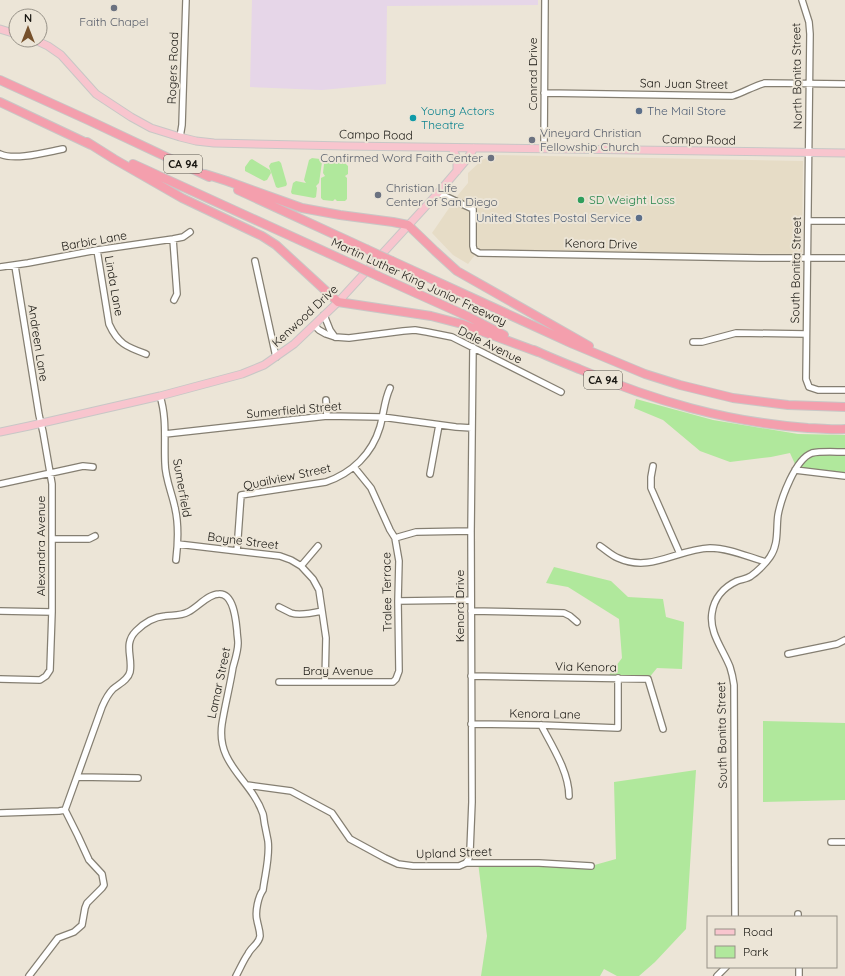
<svg xmlns="http://www.w3.org/2000/svg" width="845" height="976" font-family="Quicksand,sans-serif">
	<rect width="100%" height="100%" fill="#ece5d7"/>
	<path fill="#e6dcc6" d="M493,155L803,161L802,254L478,251L468,264L453,255L432,233L458,195L468,183V173L482,160Z"/>
	<path fill="#e6d6e8" d="M252,0H538V5L387,6L386,84L322,90L250,87Z"/>
	<path fill="#b0e89c" d="M312,158L320,159L322,162L319,183L316,186L317,188L316,197L314,198L292,194L291,192L293,183L296,181L306,183L304,180L309,160Z
		M252,159L270,170L271,173L267,180L264,181L245,171V167L250,160Z
		M279,161L281,163L287,184L286,186L278,188L276,187L269,166L271,163Z
		M326,162L345,163L348,166V174L345,176L347,178V199L345,201H337L335,199L333,201L323,200L321,198V178L325,176L323,173L324,164Z
		M636,399L713,420L798,434L845,435V478L799,473L790,453L771,457L730,462L700,451L663,420L634,408Z
		M554,567L611,581L628,597L663,599L666,617L684,622L682,669L657,668L648,679L607,678L622,658L619,619L568,587L546,583Z
		M763,721L845,723V800L763,802Z
		M696,770L686,929L655,962L639,976H617L604,969L600,976H481L487,936L478,862L591,866L616,859L614,782Z"/>
	<g fill="none" stroke-linecap="round" stroke-linejoin="round">
		<g stroke="#857f72" stroke-width="8">
			<path id="minor" d="M802,0L809,22L810,34L806,379L809,387L818,390H845
				M544,93L732,96C743,93 753,86 765,83L845,84
				M180,137L182,125L186,0
				M544,149L545,0
				M0,154C15,161 47,152 63,149
				M438,193L473,209V246L474,250L479,253L760,258H845
				M808,221H845
				M173,239L177,294L174,300
				M97,250L109,324C118,344 127,347 146,354
				M255,261L276,357
				M0,267L28,263L97,250L173,239L183,237L190,232
				M324,315L330,330L335,337
				M314,325L319,330L326,334L335,337L349,338L403,331L415,330L427,332L452,337L561,392
				M693,342H702L736,333L806,334
				M160,396C167,418 164,440 165,463C165,478 172,493 175,508C179,525 178,543 176,560
				M326,400L327,416
				M165,434L327,416L382,417L456,427L472,428
				M653,466L651,477V488L680,554
				M795,470L845,476
				M430,474L439,425
				M0,484L83,466L93,467
				M395,538L416,532L471,531
				M52,539H89L95,536
				M178,544L280,556L291,560L301,566L313,579L319,590L326,638L325,682
				M600,546C606,550 611,555 618,558C651,573 677,549 710,548C729,548 748,557 766,562
				M237,551L241,495L326,482C352,473 372,454 380,427C384,413 384,401 390,388
				M301,566L318,546
				M398,601L471,600
				M279,607C283,609 287,611 291,613C300,616 313,613 322,611
				M0,611L52,612
				M471,611L564,613L570,616L577,622
				M788,654L837,644L845,640
				M471,676L648,679L663,729
				M0,679L40,680L46,676L50,670L52,612V484L43,432L39,415L15,266
				M279,682H393L396,679L399,671L398,601L399,561L395,538L390,530L371,488L354,467
				M471,724L541,725L618,728V678
				M541,725C552,746 569,772 569,796
				M77,777L138,778
				M247,785L291,791L332,813L350,839L385,858L398,864L413,866H459L466,863H539L591,866
				M65,810L102,707C105,700 108,694 113,689C119,684 128,680 130,672C133,657 123,644 136,631C144,623 154,617 165,616C173,615 181,616 188,612C198,607 208,594 219,594C234,593 236,621 237,631C237,635 238,639 238,643C238,651 235,660 233,667C230,686 225,705 222,724C216,765 251,779 263,814C264,818 264,822 265,826C266,831 267,836 268,841C270,857 265,874 263,890C258,897 255,912 257,920C258,926 260,930 260,936C259,944 251,947 248,954C243,961 240,969 236,976
				M0,813L59,811L65,810
				M831,842H845
				M466,863L469,858L470,851L472,802L471,531L473,347
				M798,914V917
				M735,917L734,685C733,678 732,673 730,667C723,649 709,633 712,613C714,598 724,587 737,581C742,579 747,579 751,576C757,572 766,563 770,557C779,544 776,529 778,515C781,499 795,459 812,453C821,451 835,452 845,452
				M799,967V976
				M29,976L58,938L74,932L82,925L85,908L87,903L102,888L104,885L102,874L89,860L78,836L65,810
				M717,976L726,967"/>
		</g>
		<g stroke="#c8c7c6" stroke-width="9">
			<path id="major" d="M0,29L16,34
				M35,40L48,46L61,55L96,94L131,117L151,128L180,137L196,141L214,143L346,146L845,153
				M452,148L457,158V171
				M0,432L29,426L160,396L242,374L264,365L294,344L338,302L438,193L467,159L474,148"/>
		</g>
		<g stroke="#c8c7c6" stroke-width="10">
			<path id="highway" d="M0,80L88,120L209,177
				M0,102L91,145
				M87,142L114,159L182,198L262,236L276,245L338,302L431,316L462,324L538,352
				M133,164L352,264
				M205,174L227,181L302,208L340,215L393,222L408,225L435,251L457,271L589,346
				M238,190L366,249
				M392,261L573,344L645,374L680,385L733,398L788,405L845,407
				M378,276L467,316L504,335
				M534,350C549,357 564,363 579,369C654,401 727,422 808,428C821,428 833,430 845,429"/>
		</g>
		<use href="#minor" stroke="#fff" stroke-width="5.5"/>
		<use href="#major" stroke="#f8c5ce" stroke-width="7"/>
		<use href="#highway" stroke="#f49fad" stroke-width="8"/>
		<g stroke="#c8c7c6" stroke-width="10" stroke-linecap="butt">
			<path id="highway-bridge" d="M366,249L392,261
				M352,264L378,276"/>
		</g>
		<use href="#highway-bridge" stroke="#f49fad" stroke-width="8"/>
	</g>
	<g fill="#6b7280" stroke="#ece5d7" stroke-width="1.5">
		<circle cx="114" cy="8" r="4"/>
		<circle cx="532" cy="140" r="4"/>
		<circle cx="491" cy="158" r="4"/>
		<circle cx="378" cy="195" r="4"/>
	</g>
	<g fill="#5c6f8a" stroke="#ece5d7" stroke-width="1.5">
		<circle cx="639" cy="111" r="4"/>
		<circle cx="639" cy="218" r="4"/>
	</g>
	<circle fill="#0f9aa8" stroke="#ece5d7" stroke-width="1.5" cx="413" cy="118" r="4"/>
	<circle fill="#2e9e5b" stroke="#ece5d7" stroke-width="1.5" cx="581" cy="200" r="4"/>
	<g text-anchor="middle" stroke-width="4" stroke-linejoin="round" paint-order="stroke">
		<g fill="#ece5d7" stroke="#58544c" stroke-width="1">
			<rect x="164" y="155" width="38" height="18" rx="3"/>
			<rect x="584" y="371" width="38" height="18" rx="3"/>
		</g>
		<g font-size="11" font-weight="bold" fill="#181611">
			<text x="183" y="168">CA 94</text>
			<text x="603" y="384">CA 94</text>
		</g>
		<g font-size="12" fill="#5b616d" stroke="#ece5d7" text-anchor="start">
			<text x="114" y="26" text-anchor="middle">Faith Chapel</text>
			<text x="540" y="137">Vineyard Christian<tspan x="540" dy="14">Fellowship Church</tspan></text>
			<text x="483" y="162" text-anchor="end">Confirmed Word Faith Center</text>
			<text x="386" y="192">Christian Life<tspan x="386" dy="14">Center of San Diego</tspan></text>
		</g>
		<g font-size="12" fill="#181611" stroke="#ece5d7">
			<text transform="translate(173 68) rotate(-88)" y="4">Rogers Road</text>
			<text transform="translate(533 74) rotate(-90)" y="4">Conrad Drive</text>
			<text transform="translate(797 76) rotate(-91)" y="4">North Bonita Street</text>
			<text transform="translate(684 84) rotate(1)" y="4">San Juan Street</text>
			<text transform="translate(376 135) rotate(1)" y="4">Campo Road</text>
			<text transform="translate(699 140) rotate(1)" y="4">Campo Road</text>
			<text transform="translate(94 241) rotate(-10)" y="4">Barbic Lane</text>
			<text transform="translate(601 244) rotate(1)" y="4">Kenora Drive</text>
			<text transform="translate(796 270) rotate(-89)" y="4">South Bonita Street</text>
			<text transform="translate(419 282) rotate(25)" y="4">Martin Luther King Junior Freeway</text>
			<text transform="translate(114 286) rotate(80)" y="4">Linda Lane</text>
			<text transform="translate(305 316) rotate(-43)" y="4">Kenwood Drive</text>
			<text transform="translate(38 343) rotate(81)" y="4">Andreen Lane</text>
			<text transform="translate(490 345) rotate(26)" y="4">Dale Avenue</text>
			<text transform="translate(294 410) rotate(-5)" y="4">Sumerfield Street</text>
			<text transform="translate(287 477) rotate(-12)" y="4">Quailview Street</text>
			<text transform="translate(182 488) rotate(80)" y="4">Sumerfield</text>
			<text transform="translate(243 541) rotate(7)" y="4">Boyne Street</text>
			<text transform="translate(41 546) rotate(-90)" y="4">Alexandra Avenue</text>
			<text transform="translate(387 592) rotate(-91)" y="4">Tralee Terrace</text>
			<text transform="translate(460 606) rotate(-90)" y="4">Kenora Drive</text>
			<text transform="translate(586 667) rotate(1)" y="4">Via Kenora</text>
			<text x="338" y="675">Bray Avenue</text>
			<text transform="translate(219 683) rotate(-78)" y="4">Lamar Street</text>
			<text transform="translate(545 714) rotate(1)" y="4">Kenora Lane</text>
			<text transform="translate(722 735) rotate(-91)" y="4">South Bonita Street</text>
			<text transform="translate(454 853) rotate(-2)" y="4">Upland Street</text>
		</g>
		<g font-size="12" fill="#0d838f" stroke="#ece5d7" text-anchor="start">
			<text x="421" y="115">Young Actors<tspan x="421" dy="14">Theatre</tspan></text>
		</g>
		<g font-size="12" fill="#4e5e75" stroke="#ece5d7" text-anchor="start">
			<text x="647" y="115">The Mail Store</text>
			<text x="631" y="222" text-anchor="end">United States Postal Service</text>
		</g>
		<g font-size="12" fill="#27864d" stroke="#ece5d7" text-anchor="start">
			<text x="589" y="204">SD Weight Loss</text>
		</g>
	</g>
	<rect x="707" y="916" width="130" height="52" fill="#ece5d7" stroke="#979288"/>
	<rect x="715" y="929" width="20" height="6" fill="#f8c5ce" stroke="#979288"/>
	<text x="743" y="936" font-size="12" fill="#181611">Road</text>
	<rect x="715" y="946" width="20" height="12" fill="#b0e89c" stroke="#979288"/>
	<text x="743" y="956" font-size="12" fill="#181611">Park</text>
	<g transform="translate(28 28)"><circle r="19" fill="#ece5d7" stroke="#979288"/>
	<path d="M0-3L7 15L0 10L-7 15Z" fill="#76512c"/>
	<text y="-6" font-size="11" font-weight="bold" text-anchor="middle" fill="#181611">N</text>
	</g>
</svg>
